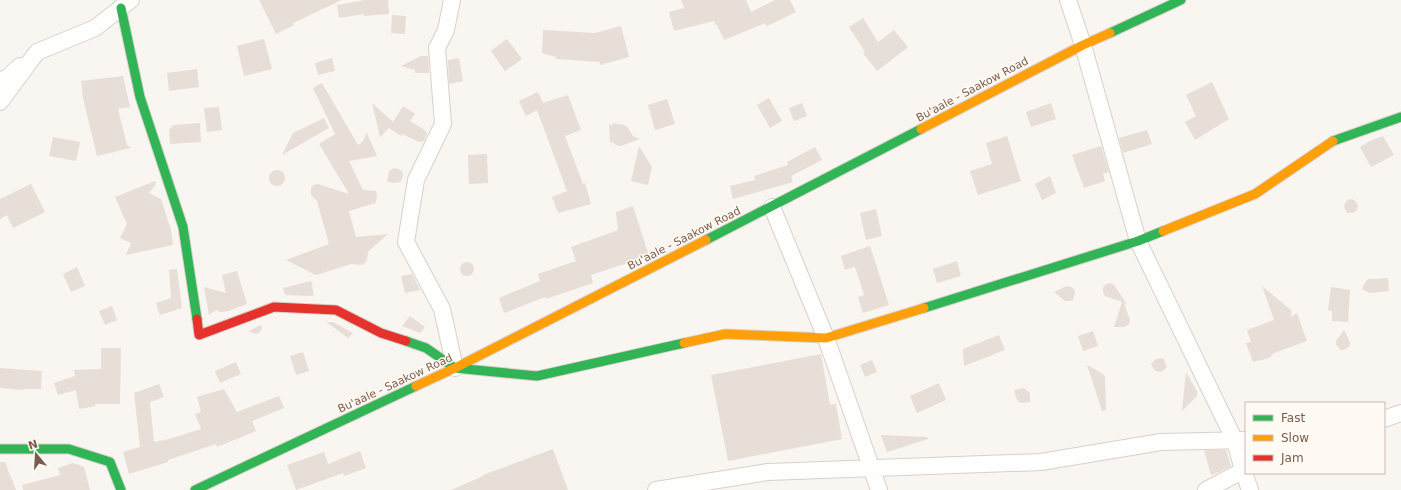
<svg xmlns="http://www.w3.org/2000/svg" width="1401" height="490" font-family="'DejaVu Sans',sans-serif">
	<rect width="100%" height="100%" fill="#f9f5f0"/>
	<path fill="#e6ded7" d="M259,0H342L293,23L294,25L276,34Z
		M365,0H388L389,14L364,16V14L339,18L337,5Z
		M681,0H746L751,12L775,0H790L796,12L767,26L765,23L724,40L717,25H716L714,21L674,31L669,12L684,8Z
		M392,15L406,16L405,34L391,33Z
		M863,18L878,42L894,30L908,47L877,71L863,53L865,52L849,27Z
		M621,26L629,57L600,65V62L556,59V57L542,53L543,30L595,33Z
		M264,39L272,69L244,76L237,46Z
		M507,39L522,59L505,71L491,51Z
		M421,56H428L429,73H415V70L401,66Z
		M332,58L335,71L318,75L315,63Z
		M459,58L463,81L449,84L448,60Z
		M197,69L199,87L169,91L167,73Z
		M123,76L130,107L118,109L127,145L131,148L97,156L83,98L81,81Z
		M1212,82L1229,119L1195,140L1185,122L1196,116L1186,95Z
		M322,83L358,145L363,141L367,133L377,156L349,161L363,190L376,191L377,197L375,204H372L349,211L356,237L388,234L368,252L367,260L364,264L361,265L351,264L316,275L286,260L329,244L317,201L311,195V187L314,185L318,184L349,194L319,144L335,134L313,88Z
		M538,92L543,103L568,95L581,130L565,136L583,184L585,183L591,204L558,213L552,197L567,191L537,110L526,116L519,101Z
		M769,98L782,121L770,128L757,105Z
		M667,99L675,124L655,130L648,105Z
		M372,103L393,122L403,106L415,114L410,121L425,130L427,133L424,141L419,142L402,134L401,136L389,128L380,137Z
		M802,103L807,116L794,121L789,108Z
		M1051,103L1056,119L1031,127L1026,112Z
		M219,107L222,130L207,132L204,108Z
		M324,118L329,128L282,155L293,133Z
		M200,123L201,142L170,144L169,130L173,125Z
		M613,123L624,125L628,128L633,136L640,139L621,146L616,145L612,142L610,143L609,124L612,126Z
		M1147,130L1152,144L1123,153L1119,138Z
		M1007,136L1021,181L978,195L970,171L992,164L986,143Z
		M1383,136L1394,155L1371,167L1360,147L1370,141Z
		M53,137L80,142L76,161L49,156Z
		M639,146L652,167L648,185L631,181Z
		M1101,146L1109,172L1103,174L1105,181L1084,188L1072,155Z
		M815,147L822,160L791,176L793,182L733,199L730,186L755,180L754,176L788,165L787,162Z
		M487,154L488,183L469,184L468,155Z
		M394,168L398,169L402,171L403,175L402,179L400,182L396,183L387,182L389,171Z
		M269 178a8 8 0 1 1 16 0a8 8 0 1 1-16 0Z
		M1050,176L1056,193L1042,200L1035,184Z
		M155,181L156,184L149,193L161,199L171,230L173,245L126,255L131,243L120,238L127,224L115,197Z
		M31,184L45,212L13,228L7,215L0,219V199Z
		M1352,199L1356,202L1358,206L1357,210L1353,213H1347L1344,207L1345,203L1348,200Z
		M633,206L649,256L591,275L593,283L546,299L545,297L504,313L499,298L540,281L538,274L576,261L571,247L618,230L616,212Z
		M876,209L882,236L866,240L860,213Z
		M870,246L889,305L863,313L858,297L864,295L855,267L845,270L841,256Z
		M957,261L961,276L937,283L933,269Z
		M460 269a7 7 0 1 1 14 0a7 7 0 1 1-14 0Z
		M77,267L85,286L71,292L63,274Z
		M177,269L182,308L160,315L156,303L171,298L169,270Z
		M237,271L247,304L228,311L221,312L216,310L209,315L204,287L226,293L222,275Z
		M412,274L420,290L405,293L401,276Z
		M1388,278L1389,291L1370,293L1362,289L1366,281L1369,279Z
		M311,281L314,295L309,296L285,295L283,288Z
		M1111,283L1114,285L1127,304L1124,303L1130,320L1129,324L1125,327H1114L1122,302L1105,296L1103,292V287L1106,284Z
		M1067,286L1071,287L1074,289L1075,293L1073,300L1069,301H1065L1054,292Z
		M1262,286L1292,311L1291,317L1297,313L1307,341L1274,353L1269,358L1253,362L1246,343L1251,342L1247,330L1274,320Z
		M1331,287L1350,290L1348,322L1332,321V311L1328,310Z
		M112,306L117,320L105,325L99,311Z
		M410,316L425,327L420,333L402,326Z
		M326,322H333L353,333L348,338Z
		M261,325L262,328L260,332L256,334L252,333L249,331Z
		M1344,330L1350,342V346L1344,350H1341L1336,345V341Z
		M1093,331L1098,346L1083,351L1078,336Z
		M999,335L1005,350L964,366L963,349Z
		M101,348H121L120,404H95V406L79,409L76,390L58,395L54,383L75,376L74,370L101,369Z
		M303,352L309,371L296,375L290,356Z
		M821,354L830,405L836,404L842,439L728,461L711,375Z
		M1163,358L1167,367L1163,371L1158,372L1154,370L1151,364L1156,359Z
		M872,360L877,372L865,377L860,365Z
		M236,362L241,374L220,383L215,371Z
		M1087,365L1103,374L1105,377L1106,410L1102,411Z
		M0,368L42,371L41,389H23V390L0,388Z
		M1186,372L1197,391V396L1182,411Z
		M939,383L946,400L917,413L910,396Z
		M159,384L164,397L150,402L154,442L162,440V441L201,429L195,414L201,412L197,397L224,389L237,412L279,396L284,408L252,421L256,431L217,447L216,444L168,460V462L129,474L123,452L140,447L134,393Z
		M1024,388L1030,393V402L1021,403L1018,401L1016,398L1014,390Z
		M881,435L927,437L928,439L887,452Z
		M553,449L568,490H451L483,476V475Z
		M1204,450H1226L1231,466L1219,472L1211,475Z
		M360,451L366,468L344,476L343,473L296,490L287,465L324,452L328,464Z
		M0,462H5L16,490H0Z
		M73,463L84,467L90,490H23L22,485L60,475L58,468Z"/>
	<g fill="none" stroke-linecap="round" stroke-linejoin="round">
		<g stroke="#d7d1cb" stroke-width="18">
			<path id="street" d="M452,0L446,30L437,48L443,124L416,180L406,242L442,309L455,368
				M1068,0L1083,45L1138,241L1235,441L1243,470L1250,490
				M0,80L7,78L20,66
				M0,102L37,52L95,28L131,0
				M772,207L826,338L879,490
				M1384,419L1401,413
				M656,490L768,472L1041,462L1161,442L1246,440
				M1206,490L1246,469"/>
		</g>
		<g stroke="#d9d2cb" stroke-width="11">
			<path id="fast" d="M121,8L140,97L183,227L197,319
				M1110,33L1181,0
				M1333,141L1401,117
				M706,240L921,129
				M924,308L1138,241L1163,231
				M406,341L426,348L455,368L537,376L684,343
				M0,449H69L110,462L121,490
				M195,490L416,386"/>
		</g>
		<g stroke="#d9d2cb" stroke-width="11">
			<path id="slow" d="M921,129L1083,45L1110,33
				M1163,231L1255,194L1333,141
				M684,343L725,334L826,338L924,308
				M416,386L455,368L706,240"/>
		</g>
		<g stroke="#d9d2cb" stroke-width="11">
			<path id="jam" d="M197,319L199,335L274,307L336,310L381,333L406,341"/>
		</g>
		<use href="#street" stroke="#fefefd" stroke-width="16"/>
		<use href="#fast" stroke="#30b455" stroke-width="9"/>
		<use href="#slow" stroke="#ff9f0a" stroke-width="9"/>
		<use href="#jam" stroke="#e5322d" stroke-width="9"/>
	</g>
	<g text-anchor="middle" stroke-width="3" stroke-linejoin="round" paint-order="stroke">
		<g font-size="11" fill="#7a5c4d" stroke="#fffaf3">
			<text transform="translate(972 89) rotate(-28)" y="4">Bu'aale - Saakow Road</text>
			<text transform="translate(684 238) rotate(-27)" y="4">Bu'aale - Saakow Road</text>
			<text transform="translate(395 383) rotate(-25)" y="4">Bu'aale - Saakow Road</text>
		</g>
	</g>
	<rect x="1245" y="402" width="140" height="72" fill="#fffaf3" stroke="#cabbb1"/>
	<rect x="1253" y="415" width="20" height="6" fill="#30b455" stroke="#cabbb1"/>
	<text x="1281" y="422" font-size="12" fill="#7a5c4d">Fast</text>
	<rect x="1253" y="435" width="20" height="6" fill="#ff9f0a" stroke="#cabbb1"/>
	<text x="1281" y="442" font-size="12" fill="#7a5c4d">Slow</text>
	<rect x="1253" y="455" width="20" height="6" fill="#e5322d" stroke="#cabbb1"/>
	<text x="1281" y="462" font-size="12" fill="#7a5c4d">Jam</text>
	<g transform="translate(36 454) rotate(342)" stroke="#fffaf3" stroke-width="3" paint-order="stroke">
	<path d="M0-3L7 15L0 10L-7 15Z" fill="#7a5c4d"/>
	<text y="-6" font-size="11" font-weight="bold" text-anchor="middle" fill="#7a5c4d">N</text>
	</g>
</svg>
